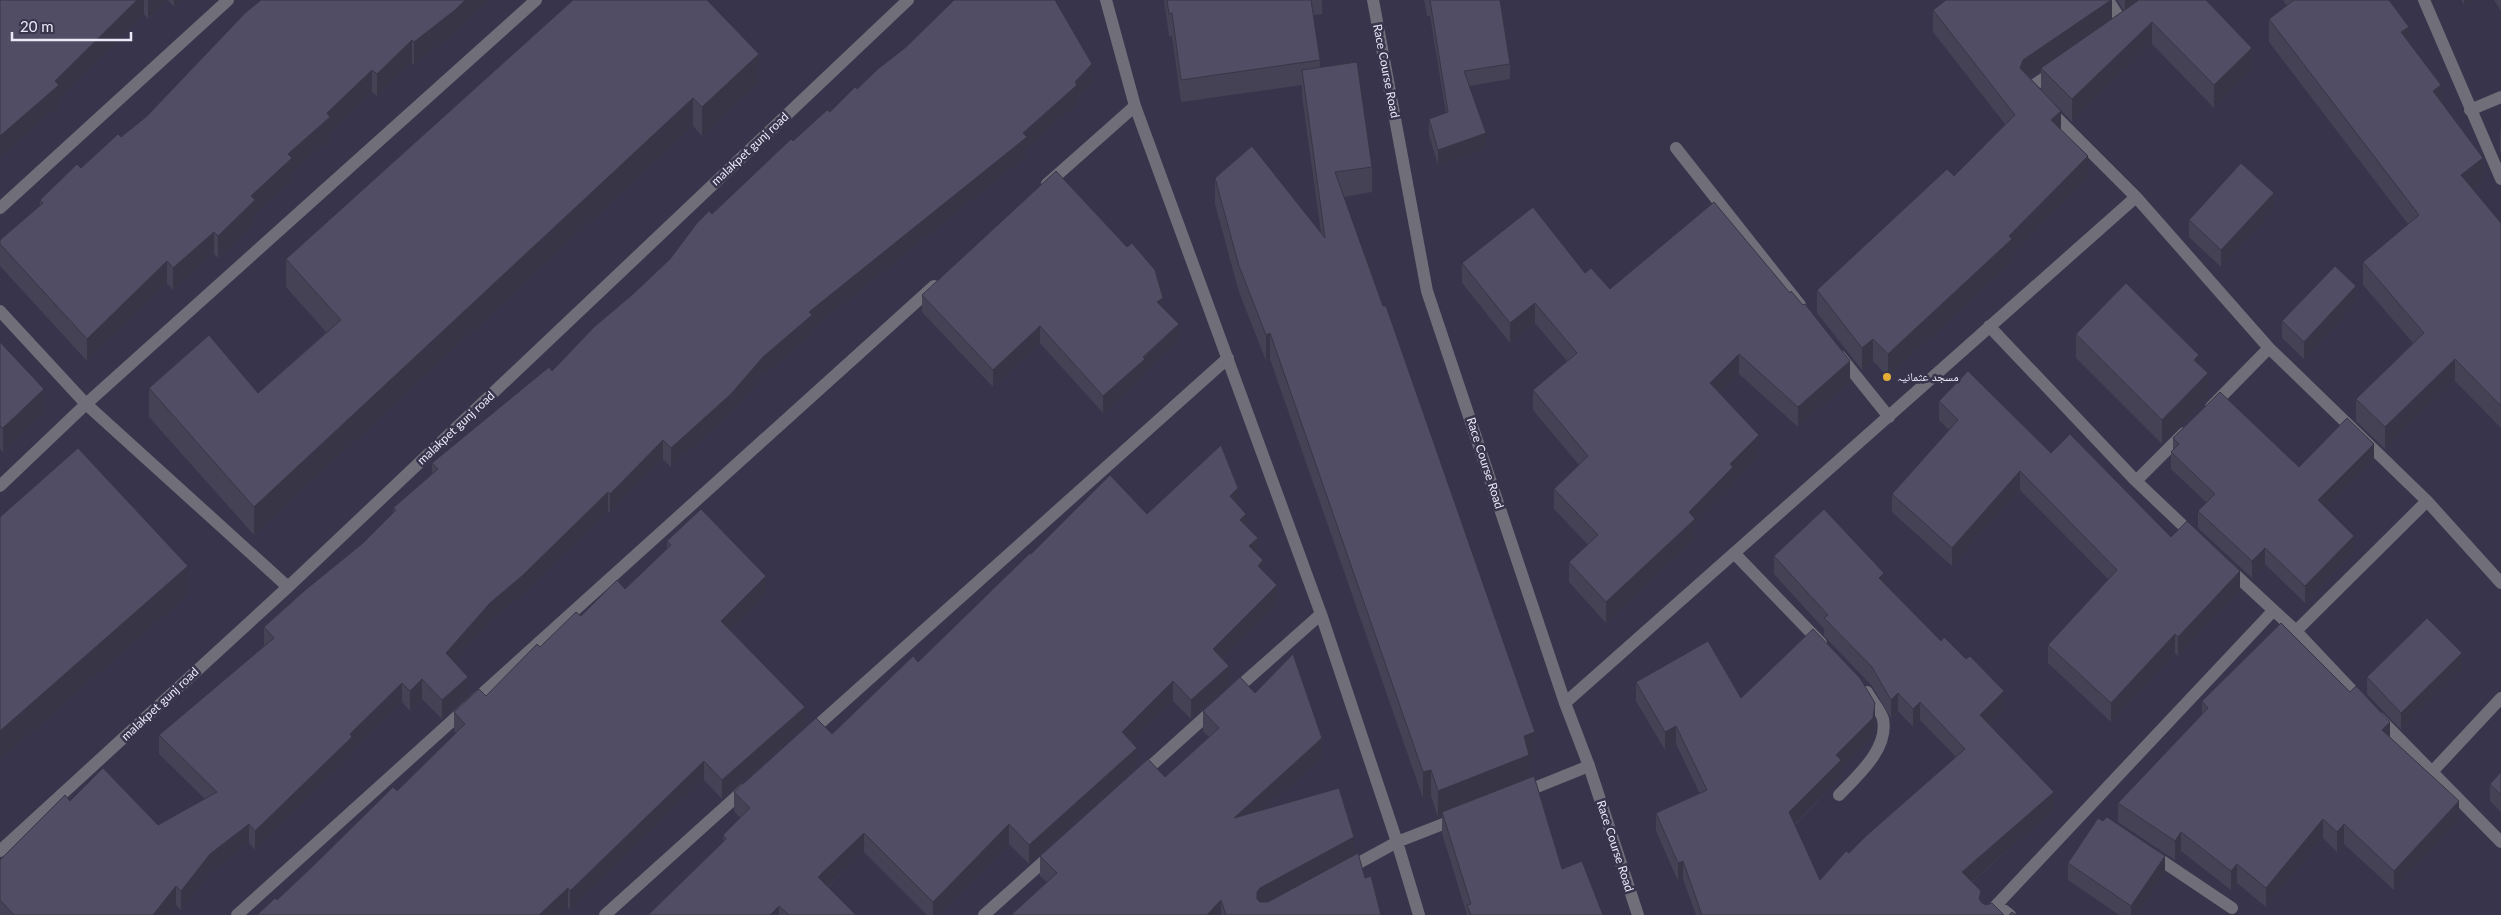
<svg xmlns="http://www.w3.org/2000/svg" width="2501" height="915" font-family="Lato,'Noto Naskh Arabic',sans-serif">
	<rect width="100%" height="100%" fill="#38344b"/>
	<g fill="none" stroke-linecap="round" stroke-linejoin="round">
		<path stroke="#6f6e79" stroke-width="12" d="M1106,0L1135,106L1321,614L1397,842L1456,819
			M2108,0L2123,24
			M2424,0L2501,179
			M2033,94L2028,89L2055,71
			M2049,110L2136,197L2269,348L2427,501L2501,583
			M2470,110L2501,97
			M1676,148L1800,305
			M1047,184L1135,106
			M0,208L228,0
			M0,311L86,404L288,587
			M1989,326L2136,481L2195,537
			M1840,356L1889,417
			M2211,407L2269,348
			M2136,481L2184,433
			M0,486L86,404L536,0
			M1734,553L1821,643
			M2228,568L2296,631L2363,702
			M2296,631L2427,501
			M1233,692L1321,614
			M1565,703L2136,197
			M2379,718L2501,842
			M809,733L1228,358
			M2431,773L2501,698
			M1142,774L1214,709
			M1522,793L1589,766
			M1839,795C1857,776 1889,749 1883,719C1881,711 1871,700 1867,692
			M0,851L288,587L908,0
			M2153,855L2232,908
			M1346,870L1397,842L1419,915
			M1997,905L2010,915
			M237,915L934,286
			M605,915L745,789
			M984,915L1052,854
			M1987,915L2273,611"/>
		<path stroke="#6f6e79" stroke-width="12" d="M1373,0L1427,291L1565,703L1589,766L1638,915"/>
	</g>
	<path fill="#454256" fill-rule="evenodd" d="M0,0H167L148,19L144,14L59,98V106L0,157Z
		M168,0H181L174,7Z
		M261,0H489L455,32L414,65L412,63L377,96L372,92L330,132V139L292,173V180L255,214V222L218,258L214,254L173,290L167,283L87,361L0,266V240L40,206V200L81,168L147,116Z
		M573,0L759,83L702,136L693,126L254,535L149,417V388L258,393L326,332L286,287V259Z
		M1164,0H1322V14L1313,15L1320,60V67L1372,167V192L1344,197L1535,758L1529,760V778L1562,869L1603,915H1467L1442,833V815L1438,817L1431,796L1423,798L1270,359L1266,361L1239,292L1215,204V178L1321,232L1302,96V85L1181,102L1172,36H1169Z
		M1424,0H1500L1510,64V79L1469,86L1486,149L1438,165L1429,135V119L1446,113L1430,16H1427Z
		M2112,0V19L2124,11L2117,0H2206L2252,70L2214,108L2152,44L2072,122L2054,103L2061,129L2088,178L2012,256V262L1888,377L1873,361L1862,370L1817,313V290L1954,176L2005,124L1933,32V10ZM2041,70V89L2030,78Z
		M2283,0H2389L2409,43L2483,180L2472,189L2501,223V428L2455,381L2385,449L2356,421V399L2413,343L2363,285V262L2408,224L2269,42V19L2287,6Z
		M2461,0H2473L2464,5Z
		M2494,0H2501V11Z
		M1092,83L1077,98V104L1027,149V156L812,329V334L763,376L731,413L671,467L663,459L610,513L608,511L522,595L490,622L454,662L468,696L442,719L422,699L410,711L402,702L352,751V756L255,850L249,843L210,873L181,910L176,905L168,915H0V860L70,801L158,825L205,799L159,754V735L264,646V627L363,543L393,513V508L432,475V463L552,371L670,259L712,214L793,141L857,89Z
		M2501,129V153L2500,152V131Z
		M2274,209L2221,267L2189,237V220Z
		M1462,263L1585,273L1610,289L1850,381L1798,427L1739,374L1720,393L1759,456L1733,481V487L1695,525V539L1606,623L1569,582V562L1588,545L1554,509V489L1579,465L1533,410V390L1567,361L1535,323L1510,343L1462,283Z
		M922,295L1163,308L1179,340L1145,372V376L1103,413L1040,343L993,387L922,312Z
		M2356,303L2304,359L2282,338V321Z
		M2076,334L2199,364L2208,397L2162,444L2076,358Z
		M0,342L44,412L3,452L0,449Z
		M1939,401L2051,453L2171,537L2240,590L2178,656L2175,653L2111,722L2048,663V645L2109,580L2020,490L1952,566L1892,512V494L1949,430L1939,420Z
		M2173,438L2299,467L2374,461L2326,508L2354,552L2305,603L2265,564L2252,578L2198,528V511L2207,503L2171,469V452L2173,450Z
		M1238,505L1258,555L1263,571L1277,604L1222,659L1229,685L1191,719L1173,701L1131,742L1137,767L1029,864L1009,844L939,915H927L864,852L828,887L856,915H648L723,842V835L740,818L734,811V792L832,734L918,662L1031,554L1147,514Z
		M667,541L766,595L731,630L805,726L722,799L704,780L570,910L568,907L559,915H257L277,900L397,791L456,733L454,731V712L486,696L540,647L581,616L625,589L667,549Z
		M1774,556L1884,583L2004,709L1989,724L2054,810L1972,882L1982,903L2004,915H1696L1683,879L1678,881L1656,831V813L1700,794L1676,744L1665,750L1636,701V682L1741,698L1875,721L1873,736L1841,768V778L1795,825L1820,880L1849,853L1956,757L1920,720L1913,727L1898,711L1891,718L1872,686L1824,636V629L1774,574Z
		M2462,670L2401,730L2367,694V677Z
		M1255,693L1322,757L1265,809L1354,855L1365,878L1381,915H1011L1047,882L1040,876V856L1165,777L1209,737L1203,731V711Z
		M2202,701L2390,737L2459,820L2394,890L2344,844L2337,852L2323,838L2266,907L2237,883L2231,890L2181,851L2175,860L2118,822V803L2202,715Z
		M2501,772V812L2490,801V784Z
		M2068,863L2165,873L2136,915H2119L2068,880Z"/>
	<path fill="#383646" d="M137,0H144V14L59,98V106L0,157V136Z
		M148,0H167L148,19Z
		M174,0H181L174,7Z
		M465,0H489L455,32L414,65V42Z
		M2111,0H2112V22L2041,68V70L2023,82L2020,68L2023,60Z
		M2125,0H2145L2125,12Z
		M2464,0H2473L2464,5Z
		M2152,22V44L2072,122V99Z
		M2409,27V49L2401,32Z
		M412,40V63L377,96V74Z
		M2252,48V70L2214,108V85Z
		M759,54V83L702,136V107Z
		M1092,64V83L1077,98V104L1027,149V156L812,329V334L763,376L731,413L671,467V448L809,312L1075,82Z
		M372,70V92L330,132V139L292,173V180L255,214V222L218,258V236L251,196L288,154L327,113Z
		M2441,85V107L2433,91Z
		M693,98V126L254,535V507Z
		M2061,111V133L2051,120Z
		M1486,133V149L1438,165V150Z
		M2088,156V178L2012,256V262L1888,377V354L2009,236Z
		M2483,158V180L2461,198V175Z
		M2274,193V209L2221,267V250Z
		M214,232V254L173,290V268Z
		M167,261V283L87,361V339Z
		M2356,286V303L2304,359V342Z
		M1163,298V315L1157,302Z
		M1535,303V323L1510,343V323Z
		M1179,324V340L1145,372V376L1103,413V396Z
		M1040,326V343L993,387V370Z
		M1270,333V359L1266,361V335Z
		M1873,339V361L1862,370V348Z
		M1739,354V374L1710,403V383Z
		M2199,355V379L2194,360Z
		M2455,359V381L2385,449V427Z
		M1850,361V381L1798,427V407Z
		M2208,373V397L2162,444V420Z
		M44,389V412L3,452V428Z
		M1759,435V456L1733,481V487L1695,525V539L1606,623V602L1689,512L1730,464Z
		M663,440V459L610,513V494Z
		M2374,444V461L2318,517V500Z
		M2020,471V490L1952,566V548Z
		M1238,488V508L1230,496Z
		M608,492V511L522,595L490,622L446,672V653L490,603Z
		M1246,514V533L1240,520Z
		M2354,536V552L2305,603V586Z
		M1258,538V557L1249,546Z
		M2265,548V564L2252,578V561Z
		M1263,560V580L1258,566Z
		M188,566V595L0,760V731Z
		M2240,571V590L2178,656V637Z
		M1884,573V591L1879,578Z
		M766,576V595L721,640V621Z
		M1277,585V604L1213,668V649Z
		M2175,634V653L2111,722V703Z
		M2462,653V670L2401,730V713Z
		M1229,666V685L1191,719V700Z
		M468,677V696L442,719V700Z
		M422,679V699L410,711V691Z
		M1173,681V701L1122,751V732Z
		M402,683V702L352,751V756L255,850V831L350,734Z
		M2004,691V709L1980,733V715Z
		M1898,693V711L1891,718V700Z
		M1920,702V720L1913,727V709Z
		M1875,703V721L1873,736L1841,768V778L1789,830V812L1836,755Z
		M805,707V726L722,799V780Z
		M2390,722V742L2382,730Z
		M1676,726V744L1665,750V732Z
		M1535,732V758L1529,760V781L1442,812V815L1438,817V791L1524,736Z
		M1322,738V757L1234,838V818Z
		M1137,748V767L1029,864V845Z
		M704,761V780L570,910V891Z
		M1431,770V796L1423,798V772Z
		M2054,792V810L1962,890V872Z
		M2459,801V820L2394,890V871Z
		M2323,819V838L2266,907V888Z
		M249,824V843L210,873L181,910V891L210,854Z
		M1009,824V844L939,915H933V902Z
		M2344,824V844L2337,852V832Z
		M2181,832V851L2175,860V841Z
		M864,833V852L818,896V877Z
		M1354,837V857L1257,915V892L1260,888Z
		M2165,856V873L2136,915H2131V906Z
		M1683,861V879L1678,881V863Z
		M2237,864V883L2231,890V871Z
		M176,886V905L168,915H153Z
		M568,888V907L559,915H539Z
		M1221,900V915H1207Z
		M779,906V915H770Z"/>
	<path fill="#504d64" stroke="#383646" d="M0,0H137L55,81L59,85L0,136Z
		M261,0H465L455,10L414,42L412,40L377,74L372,70L327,113L330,117L288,154L292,158L251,196L255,200L218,236L214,232L173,268L167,261L87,339L0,244V240L43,203L40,200L77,164L81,168L118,134L121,137L147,116L245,13Z
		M573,0H707L759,54L702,107L693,98L254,507L149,388L209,335L258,393L341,320L286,259Z
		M954,0H1055L1092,64L1075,82L1077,85L1023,133L1027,137L809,312L812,315L763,357L731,394L671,448L663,440L610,494L608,492L522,576L490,603L446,653L468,677L442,700L422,679L410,691L402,683L350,734L352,737L255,831L249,824L210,854L181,891L176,886L153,915H14L0,900V860L65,795L70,801L103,768L158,825L217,792L159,735L274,638L264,627L304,591L363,543L396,510L393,508L438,469L432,463L549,367L552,371L594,327L633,294L670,259L697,223L709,211L712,214L791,139L793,141L827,110L830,112L855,87L857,89L879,68L906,47Z
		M1167,0H1311L1320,60L1181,80L1172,13L1169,14Z
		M1430,0H1500L1510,64L1464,71L1486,133L1438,150L1429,119L1448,112Z
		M1946,0H2111L2023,60L2020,68L2061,111L2051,120L2088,156L2009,236L2012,239L1888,354L1873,339L1862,348L1817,290L1947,169L1954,176L2015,115L1933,10Z
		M2139,0H2206L2252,48L2214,85L2152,22L2072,99L2041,68Z
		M2294,0H2389L2409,27L2401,32L2441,85L2433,91L2483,158L2461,175L2501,223V406L2455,359L2385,427L2356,399L2424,333L2363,262L2419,215L2269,19Z
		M1357,62L1372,167L1335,172L1383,306H1386L1535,732L1524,736L1529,755L1438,791L1431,770L1423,772L1270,333L1266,335L1239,266L1215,178L1252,146L1325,238L1302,70Z
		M2241,163L2274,193L2221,250L2189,220Z
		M1056,171L1127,247L1132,243L1155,270L1163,298L1157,302L1179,324L1143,357L1145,359L1103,396L1040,326L993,370L922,295Z
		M1714,202L1790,293L1791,291L1803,305L1805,304L1850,361L1798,407L1739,354L1710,383L1759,435L1730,464L1733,467L1689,512L1695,519L1606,602L1569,562L1598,535L1554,489L1588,456L1533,390L1577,353L1535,303L1510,323L1462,263L1533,207L1585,273L1591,268L1610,289Z
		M2335,266L2356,286L2304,342L2282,321Z
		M2126,283L2199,355L2194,360L2208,373L2162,420L2076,334Z
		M0,342L44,389L3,428L0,426Z
		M1968,371L2051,453L2070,434L2171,537L2187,521L2240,571L2178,637L2175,634L2111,703L2048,645L2117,570L2020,471L1952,548L1892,494L1958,420L1939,401Z
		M2220,392L2299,467L2347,418L2374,444L2318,500L2354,536L2305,586L2265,548L2252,561L2198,511L2215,494L2171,452L2179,444L2173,438Z
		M1221,445L1238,488L1230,496L1246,514L1240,520L1258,538L1249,546L1263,560L1258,566L1277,585L1213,649L1229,666L1191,700L1173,681L1122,732L1137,748L1029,845L1009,824L933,902L864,833L818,877L856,915H789L779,906L770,915H648L726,839L723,835L750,808L734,792L816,718L832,734L913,656L918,662L1030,553L1031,554L1110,475L1147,514Z
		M78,448L188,566L0,731V517Z
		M701,509L766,576L721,621L805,707L722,780L704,761L570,891L568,888L539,915H257L275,898L277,900L315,864L393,787L397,791L465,724L454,712L479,689L486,696L537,644L540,647L576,612L581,616L617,580L625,589L671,545L667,541Z
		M1824,509L1884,573L1879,578L1941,641L1944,637L1966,659L1970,656L2004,691L1980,715L2054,792L1962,872L1981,891L1979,899L1982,903L1986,905L1992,903L2004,915H1702L1683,861L1678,863L1656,813L1707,790L1676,726L1665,732L1636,682L1708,641L1741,698L1813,629L1860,678L1875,703L1873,718L1836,755L1841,760L1789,812L1820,880L1846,851L1849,853L1867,835L1965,749L1920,702L1913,709L1898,693L1891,700L1872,667L1824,618L1828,615L1774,556Z
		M2427,618L2462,653L2401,713L2367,677Z
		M2281,623L2350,692L2356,686L2390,722L2382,730L2459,801L2394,871L2344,824L2337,832L2323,819L2266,888L2237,864L2231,871L2181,832L2175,841L2118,803L2208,708L2202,701Z
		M1293,654L1322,738L1234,818L1339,788L1354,837L1260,888L1257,892V899L1260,902H1268L1358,853L1365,878L1371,876L1381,915H1226L1221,900L1207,915H1011L1057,873L1040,856L1148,759L1165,777L1219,728L1203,711L1240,677L1255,693Z
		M2501,772V795L2490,784Z
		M1534,776L1562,869L1582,861L1603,915H1471L1467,905L1471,904L1442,812Z
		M2107,817L2165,856L2131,906L2068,863L2098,818L2103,821Z
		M2012,912L2016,915H2009Z"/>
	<circle fill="#e6ac36" stroke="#38344b" stroke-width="2" cx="1887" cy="377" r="5"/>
	<g text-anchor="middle" stroke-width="5" stroke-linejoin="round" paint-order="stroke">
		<g font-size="12" fill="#ebe9f8" stroke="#38344b">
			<text transform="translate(1386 71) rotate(79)" y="4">Race Course Road</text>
			<text transform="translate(750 149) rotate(-43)" y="4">malakpet gunj road</text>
			<text transform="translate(456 428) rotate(-43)" y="4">malakpet gunj road</text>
			<text transform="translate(1485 463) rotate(72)" y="4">Race Course Road</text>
			<text transform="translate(160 704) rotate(-43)" y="4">malakpet gunj road</text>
			<text transform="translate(1615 846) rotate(72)" y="4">Race Course Road</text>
		</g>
		<g font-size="12" fill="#ebe9f8" stroke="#38344b" text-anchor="start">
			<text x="1897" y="381">مسجد عثمانیہ</text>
		</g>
	</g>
	<path d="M12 32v8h119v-8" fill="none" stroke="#ebe9f8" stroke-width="2.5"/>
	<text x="20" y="32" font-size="15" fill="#ebe9f8" stroke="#38344b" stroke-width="4" paint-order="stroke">20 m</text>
</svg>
